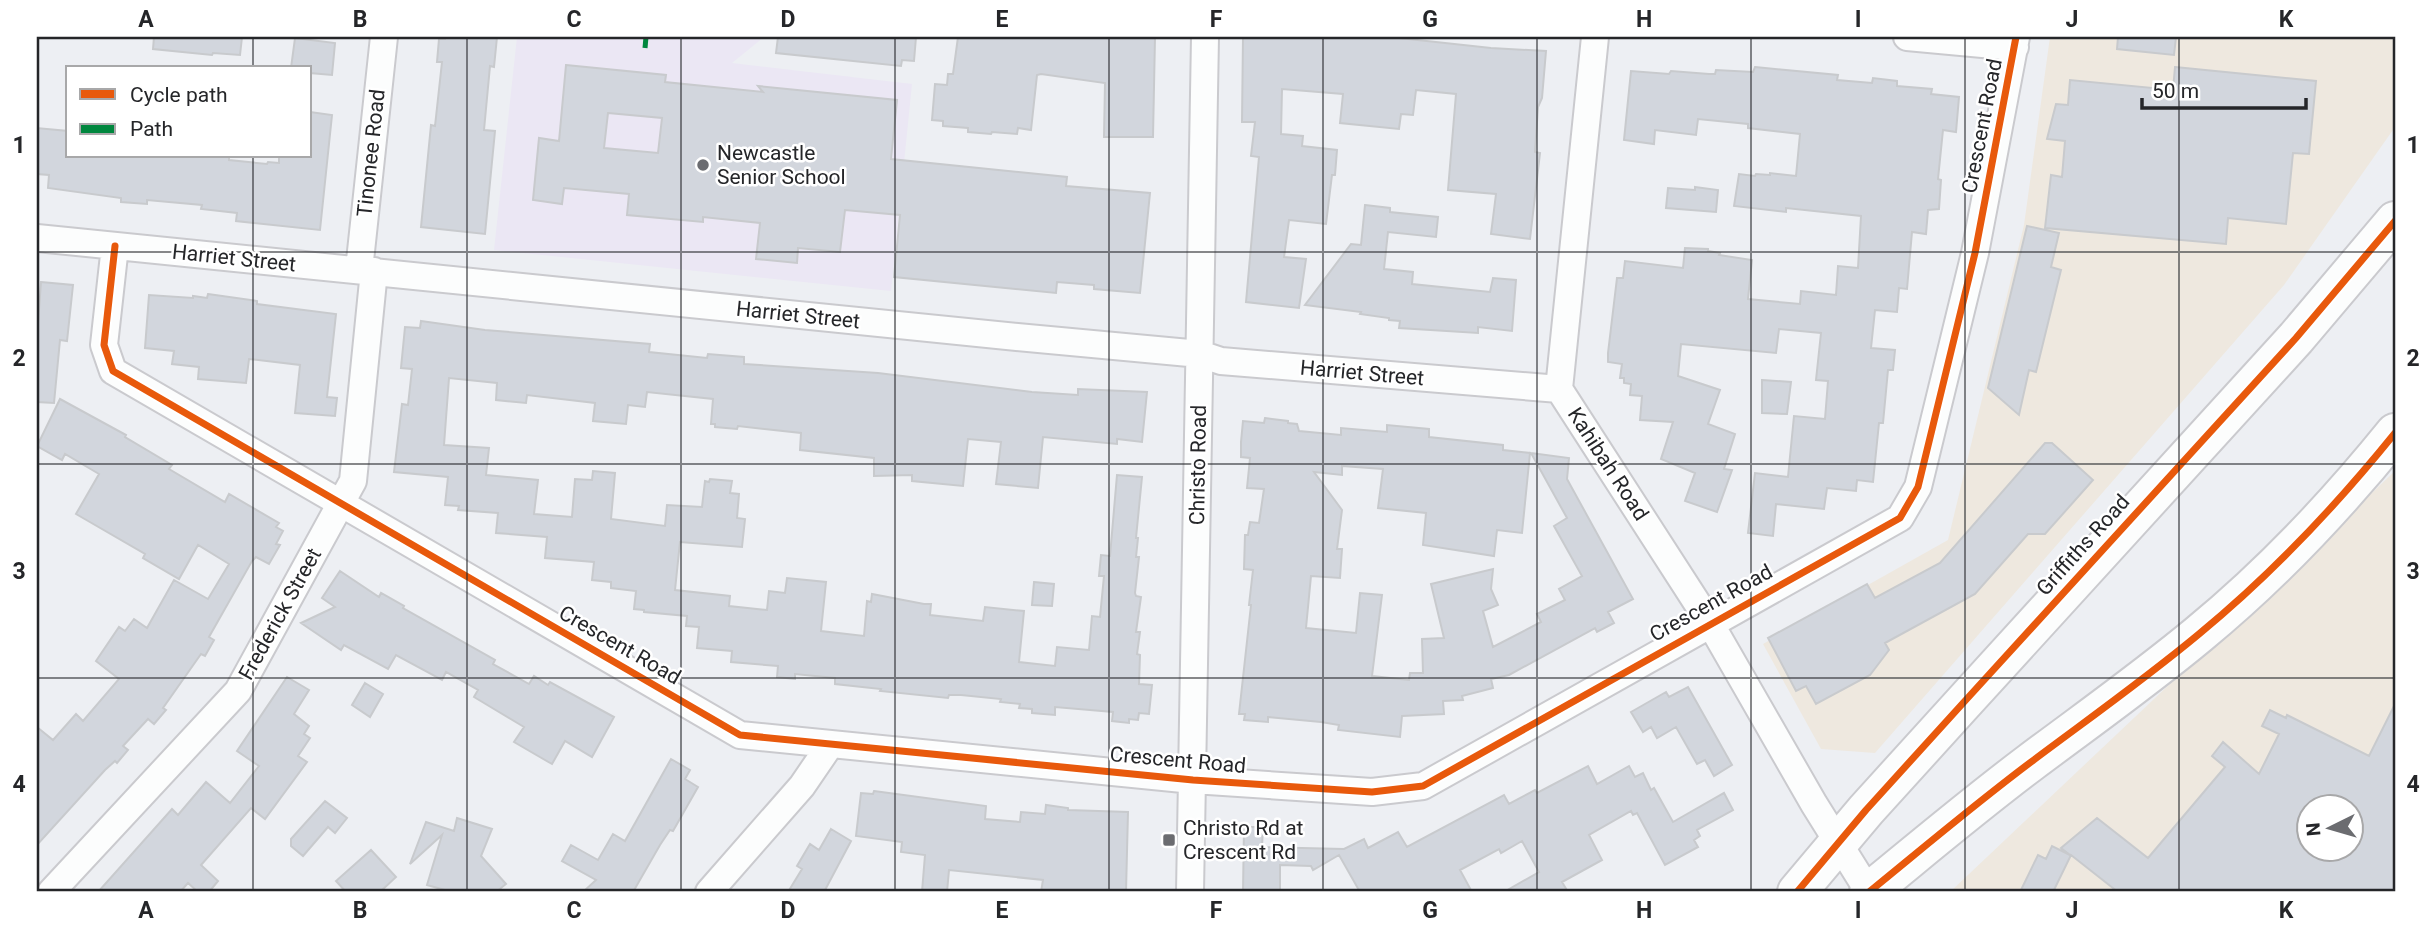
<svg xmlns="http://www.w3.org/2000/svg" width="2432" height="929" font-family="Roboto,sans-serif">
	<rect width="100%" height="100%" fill="#edeff3"/>
	<path fill="#eee8df" fill-rule="evenodd" d="M2050,37H2395V127L2284,285L1875,753L1821,749L1763,644L1948,540L2024,225Z
		M2395,471V892H1950ZM2310,806H2352V848H2310Z"/>
	<path fill="#ebe7f4" d="M517,37H764L732,63L912,84L891,291L494,250Z"/>
	<path fill="#d2d6dd" stroke="#c8cacd" stroke-width="2" fill-rule="evenodd" d="M154,37H242L240,55L213,53L212,55L153,49Z
		M445,37H497L494,67L490,66L484,130L495,131L485,234L421,227L431,125L435,126L442,62H437L439,39H445Z
		M778,37H916L914,61L902,60L901,66L776,53Z
		M958,37H1155L1153,137H1104L1105,83L1041,74L1037,75L1031,130L1018,128L1017,134L992,132L991,134L968,132V128L943,126V121L932,120L935,84L947,85L948,74H953Z
		M1243,37H1390L1491,48L1546,51L1542,98L1538,107L1535,152L1540,153L1530,239L1491,234L1496,194L1448,190L1456,94L1416,90L1413,115L1401,114L1399,129L1340,123L1343,94L1282,89L1281,134L1303,136L1302,146L1337,150L1335,175H1332L1326,224L1289,220L1284,257L1306,259L1299,308L1246,302L1259,157L1251,156L1255,122H1242Z
		M2118,37H2176L2174,55L2117,49Z
		M295,38L335,43L332,75L310,73V68H291Z
		M566,65L666,75L665,82L763,92L758,86L897,100L891,159L1067,177L1066,186L1150,193L1140,293L1094,289V285L1057,282L1056,293L894,277L900,215L845,210L840,252L798,248L797,263L756,259L760,223L703,217V222L627,215L629,194L564,188L562,204L533,200L539,138L559,141ZM608,113L662,118L658,153L604,148Z
		M1755,67L1838,75L1837,80L1872,83L1873,78L1897,81V86L1932,89L1931,94L1959,97L1956,132L1943,130L1938,179L1941,180L1939,209L1928,210L1926,234L1912,232L1907,289L1899,288L1897,312L1875,310L1871,348L1895,350L1893,370H1888L1883,423H1879L1873,482L1857,480L1856,491L1827,488L1824,509L1776,504L1773,536L1748,533L1755,473L1788,477L1794,416L1825,419L1828,381L1816,380L1821,333L1779,329L1776,353L1681,344L1678,376L1720,390L1708,424L1735,434L1724,469L1732,470L1717,512L1685,501L1695,473L1661,459L1673,422L1640,420L1642,396L1630,395L1631,384L1624,383V378H1620L1622,364L1608,362V353L1617,278H1623L1625,261L1683,268L1685,248L1708,249V251L1720,253L1719,255L1752,260L1748,299L1800,304L1801,291L1836,295L1838,266L1858,268L1861,216L1786,208V212L1734,206L1739,174L1755,176L1756,174L1770,175V173L1796,176L1800,134L1748,128V124L1698,119L1696,135L1655,130L1654,144L1624,140L1631,71L1669,74L1671,71L1709,74H1715L1716,70L1753,72Z
		M2175,67L2316,81L2309,154L2293,153L2286,224L2228,218L2226,244L2045,228L2051,175L2062,177L2065,141L2047,139L2056,104L2068,105L2070,80L2173,90Z
		M310,112L332,115L320,230L236,221L237,213L201,209L202,205L147,200V204L121,202V198L48,188L49,175L37,174V128L68,131V156H229V160L267,164L268,162L279,163V156H310Z
		M1695,187L1718,190L1716,212L1666,208L1668,188L1695,190Z
		M1365,205L1390,208V212L1438,217L1436,237L1388,232L1384,269L1413,272L1412,284L1490,292L1493,278L1516,280L1512,331L1478,327V333L1399,328L1400,321L1389,320V318L1360,314L1361,312L1305,305L1351,244L1361,245Z
		M2027,226L2059,233L2051,267L2061,270L2036,372L2029,370L2019,415L1988,388Z
		M41,282L73,285L67,341L60,340L54,403L37,402V338Z
		M208,294L257,301V304L336,314L327,397L337,398L335,416L295,413L300,365L249,359L246,383L198,379L199,367L172,364L174,351L145,348L149,295L193,298V296L207,298Z
		M421,321L485,330L650,344L649,352L707,358L708,354L744,357V364L878,373L1032,392L1078,395V389L1147,392L1142,442L1117,439V444L1043,437L1038,488L996,484L1001,442L968,439L963,486L912,481V475L874,476V458L800,450L801,433L738,426L737,429L715,427V424H711L713,399L647,392L645,407L628,405L626,424L593,421L595,403L527,395L526,403L496,400L497,383L449,378L444,445L489,448L486,475L538,480L534,514L572,517L575,479L592,480L593,471L615,473L611,519L665,526L667,505L702,507L705,481L709,482L710,479L732,481L730,493L739,494L737,518L745,519L742,547L680,542L675,590L730,596L729,606L767,610L769,591L785,593L787,578L826,582L821,631L864,636L867,601L871,602L872,594L924,604H931L930,615L983,621L985,607L1024,611L1019,662L1055,666L1057,647L1089,650L1092,616L1100,617L1104,576H1099L1101,555L1110,556L1117,475L1142,477L1136,538H1138L1136,557H1139L1135,593L1136,596L1141,597L1136,632H1140L1137,654L1140,655L1139,684L1152,685L1149,714L1139,713L1138,720L1129,719V723L1112,721L1113,712L1055,707V715L1032,713V709L1019,708L1020,704L1000,702L1001,699L961,695H949L948,698L880,691L881,689L835,684V678L795,674V679L777,677L778,666L731,662L732,651L697,648L699,627L686,626L687,616L644,612V610L634,609L636,591L611,588V582L592,580L594,562L545,558L547,537L496,533L498,513L458,510L459,506L445,505L448,477L394,472L402,404L408,405L412,369L401,368L405,327L420,328Z
		M1762,380L1791,382L1787,414L1762,413Z
		M60,399L126,435L125,437L172,465L169,469L225,502L229,494L279,523L276,527L283,531L276,544L280,545L269,564L256,557L252,561L209,637L214,640L205,656L201,654L163,708L166,710L154,724L148,719L123,746L128,750L117,763L115,761L105,770L37,845V727L53,740L76,714L83,721L119,679L96,661L119,627L125,631L134,619L147,628L174,580L208,599L229,564L198,545L179,579L143,558L145,554L76,514L99,474L65,454L62,460L37,446Z
		M1265,418L1288,421V423L1297,424L1299,431L1341,435V428L1387,432V425L1429,429V437L1503,445V450L1530,453L1522,533L1497,530L1494,556L1423,545L1426,513L1378,508L1383,469L1342,466V475L1314,472L1342,510L1337,549H1342L1340,578L1311,576L1306,628L1356,633L1360,593L1382,595L1372,676L1409,680L1410,673H1423L1422,639L1444,638L1431,584L1493,569L1491,589L1498,605L1483,611L1493,647L1541,622L1537,614L1565,600L1559,589L1582,576L1554,526L1567,518L1531,453L1569,458L1567,479L1633,599L1608,612L1614,623L1597,632L1595,628L1509,675L1491,679L1493,688L1462,696L1463,700L1443,701L1444,714L1402,716L1400,737L1338,730L1339,725L1321,722L1268,717V722L1244,720L1245,714H1239L1251,605H1249L1253,570L1244,569L1245,535H1248L1250,522L1259,523L1264,489L1247,488L1250,458L1241,457V442L1243,421L1264,423Z
		M2045,443H2052L2093,480L2045,534H2028L1975,594L1885,643L1889,650L1870,675L1816,704L1806,686L1796,691L1768,638L1867,584L1875,598L1940,563Z
		M340,571L379,597L381,593L404,606L403,608L495,660L493,664L529,684L534,676L548,685L550,682L614,717L592,757L565,741L552,764L514,742L524,727L474,697L478,690L446,672L442,680L396,655L388,669L344,645L341,650L301,623L335,607L322,598Z
		M1034,582L1054,584L1052,606L1032,605Z
		M287,677L309,690L294,714L309,726L304,734L310,738L298,756L307,762L265,819L251,808L201,865L218,881L209,892H198L188,883L180,892H98L172,809L178,815L206,782L230,803L259,766L237,751Z
		M365,683L383,694L370,717L352,705Z
		M1688,687L1732,765L1714,776L1705,760L1697,764L1676,727L1657,738L1651,727L1643,732L1631,712L1666,692L1669,697Z
		M2395,704V892H2118L2071,855L2053,892H2020L2038,855L2046,859L2052,846L2070,855L2061,848L2097,818L2148,858L2225,767L2212,756L2223,742L2259,774L2279,734L2262,726L2270,710L2286,718L2287,715L2369,756ZM2309,807H2351V849H2309Z
		M671,759L690,770L685,779L698,787L673,831L670,830L660,845L633,892H583L596,880L562,861L571,845L598,860L613,834L625,841Z
		M1588,766L1597,784L1629,766L1635,777L1643,773L1651,790L1654,788L1673,822L1724,793L1733,810L1697,830L1700,836L1694,840L1698,847L1665,865L1637,813L1633,815L1631,811L1589,835L1602,860L1562,882L1568,892H1504L1539,872L1522,841L1501,853L1499,849L1460,870L1472,892H1360L1339,855L1313,870L1311,866L1280,865V892H1243L1244,827H1263L1262,847L1344,849L1364,839L1368,848L1398,832L1407,847L1504,795L1509,804L1535,790L1537,793Z
		M874,791L986,806L985,819L1020,822L1021,812L1045,814L1046,805L1068,808V810L1128,812L1126,892H1041L1043,880L949,870L947,892H922L925,855L901,852L902,842L856,836L861,793L873,794Z
		M325,801L347,818L335,833L328,827L303,856L291,846V839Z
		M457,818L492,829L481,856L506,884L496,892H452L427,885L442,835L410,864L426,822L454,831Z
		M831,829L851,841L824,892H788L802,869L797,866L810,844L819,850Z
		M371,850L396,877L380,892H346L336,881Z"/>
	<g fill="none" stroke-linecap="round" stroke-linejoin="round">
		<g stroke="#cacace" stroke-width="30">
			<path id="minor" d="M1595,37L1559,389L1710,623L1814,804L1869,892
				M1907,37L2015,47
				M37,238L1017,337L1200,354L1221,361L1559,389
				M115,246L104,345L113,371L740,735L1193,780L1372,792L1423,786L1900,518L1918,487L1975,253L2016,37
				M359,270L384,37
				M51,892L238,691L353,481L374,271
				M709,892L802,786L830,745
				M1190,892L1205,37"/>
		</g>
		<g stroke="#cacace" stroke-width="42">
			<path id="trunk" d="M1797,892L1866,810L1964,702L2296,338L2395,221
				M1869,892C1923,848 1975,804 2031,762C2087,720 2145,679 2199,634C2272,574 2336,506 2395,433"/>
		</g>
		<use href="#minor" stroke="#fcfdfd" stroke-width="26"/>
		<use href="#trunk" stroke="#fcfdfd" stroke-width="38"/>
		<path stroke="#00873e" stroke-width="5" stroke-dasharray="10 5" stroke-linecap="butt" d="M645,48L646,37"/>
		<g stroke="#fff" stroke-width="11">
			<path id="cycleway" d="M115,246L104,345L113,371L740,735L1193,780L1372,792L1423,786L1900,518L1918,487L1975,253L2016,37
				M1797,892L1866,810L1964,702L2296,338L2395,221
				M1869,892C1923,848 1975,804 2031,762C2087,720 2145,679 2199,634C2272,574 2336,506 2395,433"/>
		</g>
		<use href="#cycleway" stroke="#e8590c" stroke-width="7"/>
	</g>
	<path fill="none" stroke="#252629" stroke-width="2" stroke-opacity="0.55" d="M253,37V68M467,37V892M681,37V892M895,37V892M1109,37V892M1323,37V892M1537,37V892M1751,37V892M1965,37V892M2179,37V892M253,156V892M37,252H2395M37,464H2395M37,678H2395"/>
	<g fill="#6b6c70" stroke="#fff" stroke-width="2.5">
		<circle cx="703" cy="165" r="7"/>
		<rect x="1162" y="833" width="14" height="14" rx="3.5"/>
	</g>
	<g text-anchor="middle" stroke-width="5" stroke-linejoin="round" paint-order="stroke">
		<g font-size="21" fill="#252629" stroke="#fff">
			<text transform="translate(1982 126) rotate(-79)" y="7">Crescent Road</text>
			<text transform="translate(371 153) rotate(-84)" y="7">Tinonee Road</text>
			<text transform="translate(234 258) rotate(6)" y="7">Harriet Street</text>
			<text transform="translate(798 315) rotate(6)" y="7">Harriet Street</text>
			<text transform="translate(1362 373) rotate(5)" y="7">Harriet Street</text>
			<text transform="translate(1608 464) rotate(57)" y="7">Kahibah Road</text>
			<text transform="translate(1198 465) rotate(-89)" y="7">Christo Road</text>
			<text transform="translate(2083 545) rotate(-48)" y="7">Griffiths Road</text>
			<text transform="translate(1711 603) rotate(-29)" y="7">Crescent Road</text>
			<text transform="translate(280 614) rotate(-61)" y="7">Frederick Street</text>
			<text transform="translate(620 645) rotate(30)" y="7">Crescent Road</text>
			<text transform="translate(1178 760) rotate(5)" y="7">Crescent Road</text>
		</g>
		<g font-size="21" fill="#252629" stroke="#fff" text-anchor="start">
			<text x="717" y="160">Newcastle<tspan x="717" dy="24">Senior School</tspan></text>
			<text x="1183" y="835">Christo Rd at<tspan x="1183" dy="24">Crescent Rd</tspan></text>
		</g>
	</g>
	<rect width="2432" height="929" fill="none" stroke="#ffffff" stroke-width="77"/>
	<rect x="66" y="66" width="245" height="91" fill="#ffffff" stroke="#a8a8a9" stroke-width="2"/>
	<rect x="80" y="89" width="35" height="10" fill="#e8590c" stroke="#a8a8a9" stroke-width="2"/>
	<text x="130" y="102" font-size="21" fill="#252629">Cycle path</text>
	<rect x="80" y="124" width="35" height="10" fill="#00873e" stroke="#a8a8a9" stroke-width="2"/>
	<text x="130" y="136" font-size="21" fill="#252629">Path</text>
	<g transform="translate(2330 828) rotate(265)"><circle r="33" fill="#ffffff" stroke="#a8a8a9" stroke-width="2"/>
	<path d="M0-5L12 26L0 18L-12 26Z" fill="#6b6c70"/>
	<text y="-10" font-size="19" font-weight="bold" text-anchor="middle" fill="#252629">N</text>
	</g>
	<path d="M2142 98v10h164v-10" fill="none" stroke="#252629" stroke-width="3.5"/>
	<text x="2152" y="98" font-size="21" fill="#252629" stroke="#ffffff" stroke-width="5" paint-order="stroke">50 m</text>
	<rect x="38" y="38" width="2356" height="852" fill="none" stroke="#252629" stroke-width="2.5"/>
	<g font-size="23" text-anchor="middle" font-weight="bold" fill="#252629">
		<text x="146" y="27">A</text>
		<text x="360" y="27">B</text>
		<text x="574" y="27">C</text>
		<text x="788" y="27">D</text>
		<text x="1002" y="27">E</text>
		<text x="1216" y="27">F</text>
		<text x="1430" y="27">G</text>
		<text x="1644" y="27">H</text>
		<text x="1858" y="27">I</text>
		<text x="2072" y="27">J</text>
		<text x="2286" y="27">K</text>
		<text x="19" y="153">1</text>
		<text x="2413" y="153">1</text>
		<text x="19" y="366">2</text>
		<text x="2413" y="366">2</text>
		<text x="19" y="579">3</text>
		<text x="2413" y="579">3</text>
		<text x="19" y="792">4</text>
		<text x="2413" y="792">4</text>
		<text x="146" y="918">A</text>
		<text x="360" y="918">B</text>
		<text x="574" y="918">C</text>
		<text x="788" y="918">D</text>
		<text x="1002" y="918">E</text>
		<text x="1216" y="918">F</text>
		<text x="1430" y="918">G</text>
		<text x="1644" y="918">H</text>
		<text x="1858" y="918">I</text>
		<text x="2072" y="918">J</text>
		<text x="2286" y="918">K</text>
	</g>
</svg>
